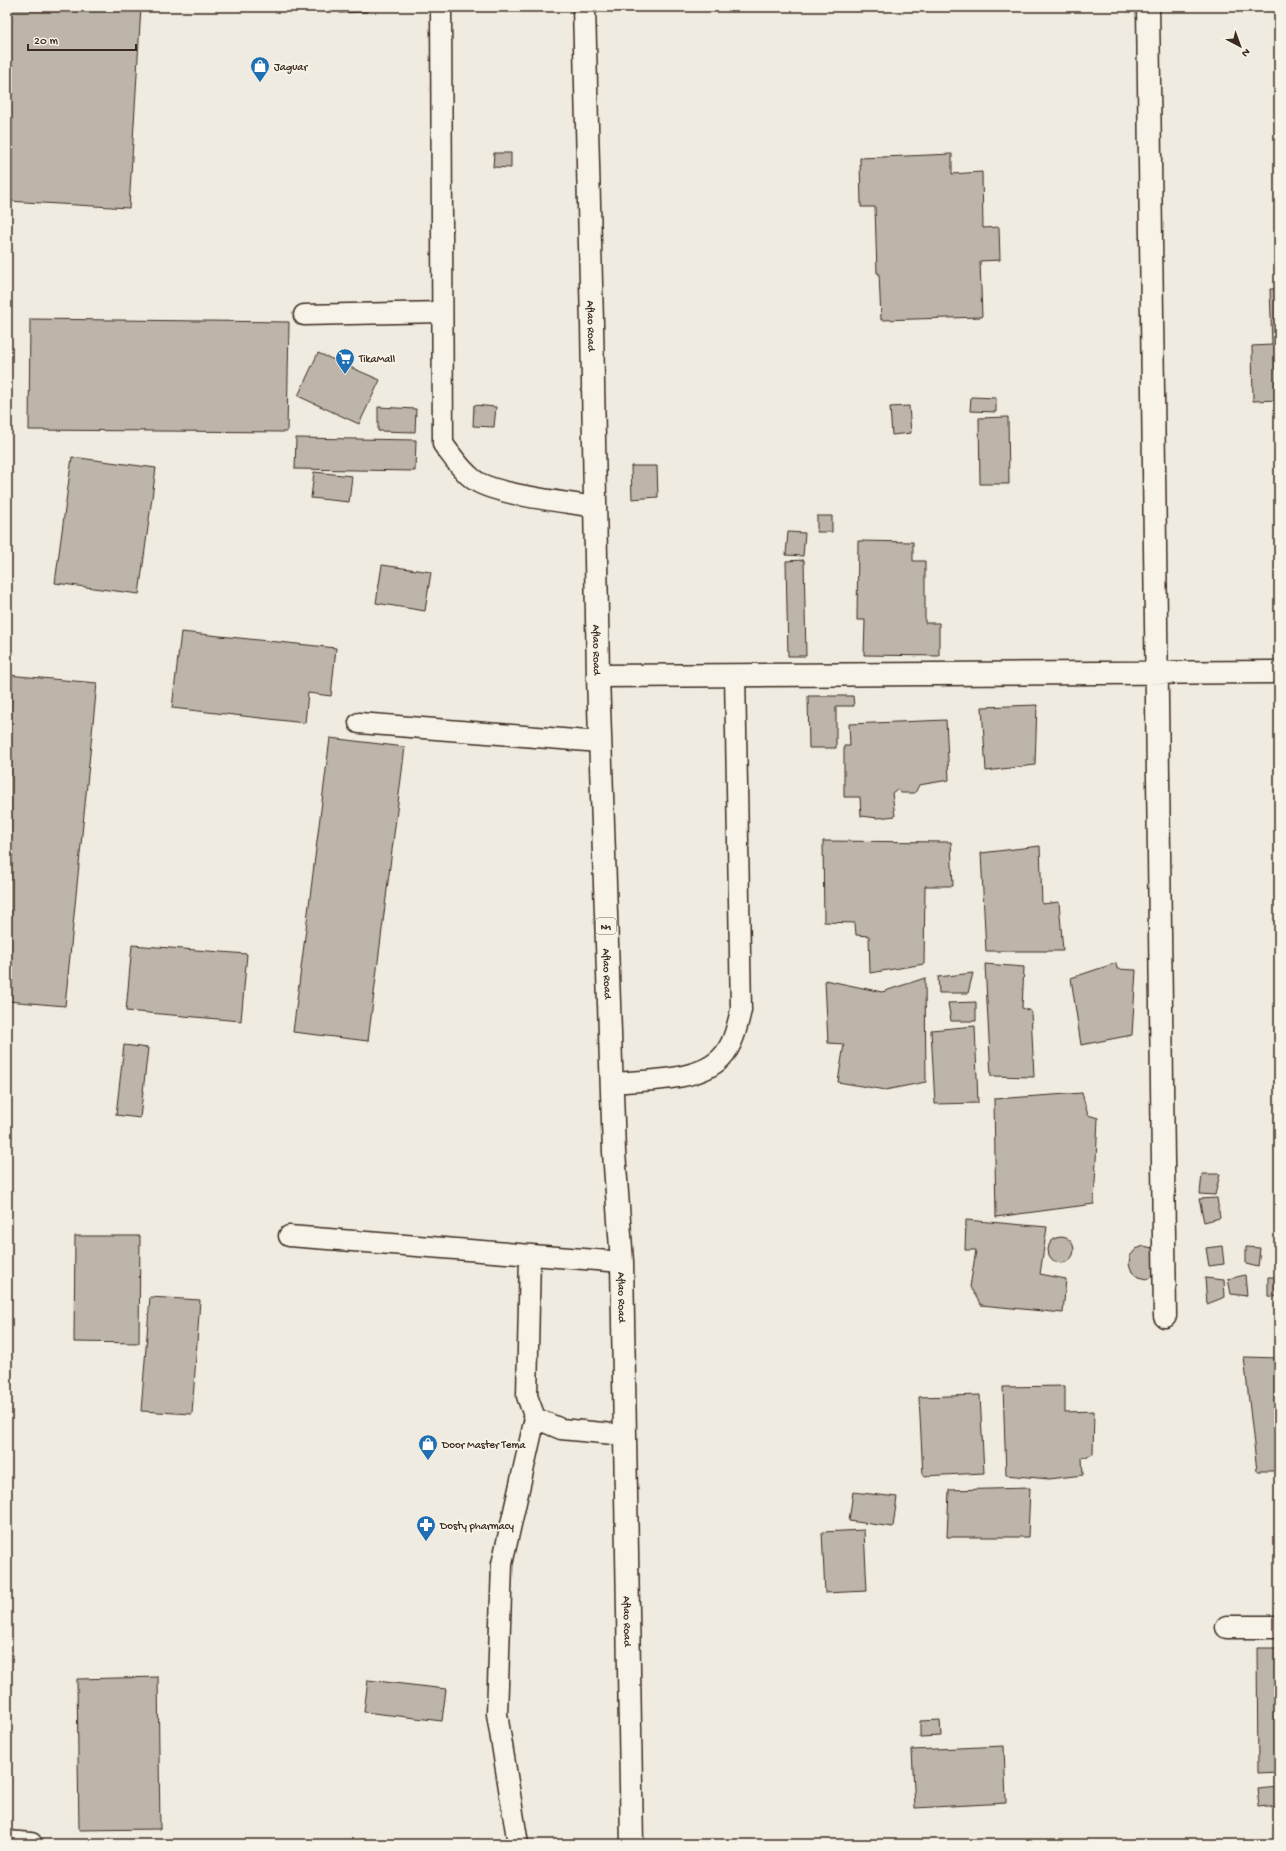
<svg xmlns="http://www.w3.org/2000/svg" width="1286" height="1851" font-family="'Gochi Hand',sans-serif">
	<rect width="100%" height="100%" fill="#efebe0"/>
	<filter id="ink" filterUnits="userSpaceOnUse"><feTurbulence type="fractalNoise" baseFrequency=".025" numOctaves="2"/><feDisplacementMap in="SourceGraphic" scale="8" xChannelSelector="R" yChannelSelector="G"/><feConvolveMatrix kernelMatrix="1 2 1 2 8 2 1 2 1" color-interpolation-filters="sRGB"/></filter>
	<g filter="url(#ink)">
		<path fill="#bdb5aa" stroke="#3b2a1e" d="M10,7H141L129,208L7,201V48Z
			M340,7H367V12L340,13Z
			M369,7H386V8L369,9Z
			M494,153H511V168L493,167Z
			M952,154V174L982,172L983,228L999,227L1000,260L980,261L982,317L881,320L879,273H877L875,207H861L860,158Z
			M1270,289H1279V400L1253,401L1252,346L1272,345Z
			M30,319L289,322L287,432L29,430Z
			M318,353L380,380L359,424L298,396Z
			M971,397L996,398V412L970,411Z
			M474,405L496,407L494,427L473,426Z
			M909,406L911,433L892,435L890,407Z
			M378,407L416,409L415,432L378,431Z
			M1008,417L1009,484H980L979,418Z
			M296,438L416,440L415,471L295,469Z
			M72,457L156,468L139,594L55,583Z
			M631,466H657L658,497L632,499Z
			M314,472L352,476L349,502L311,498Z
			M817,516H832V532H817Z
			M788,532L805,533L803,556L786,555Z
			M858,541L913,542V561H925V623H939V656L864,655L865,620H857Z
			M804,560L806,656H788L786,561Z
			M382,565L431,572L425,611L376,603Z
			M181,632L336,648L331,696L308,693L305,723L172,708Z
			M7,675L97,683L65,1006L7,1001Z
			M808,696H853L854,706H836V748H809Z
			M1037,705L1035,765L986,771L982,707Z
			M946,720L949,780L919,785L915,793H901L897,789L892,793L895,816L878,818L861,816L860,797H844V746H850L849,724Z
			M330,738L405,747L368,1041L293,1032Z
			M823,841L951,842L953,886H925L924,964L870,973L869,936L856,935L855,923L824,922Z
			M1040,846L1042,904L1059,902L1063,951H986L981,853Z
			M132,945L247,954L241,1021L126,1011Z
			M1116,963L1117,969L1136,970L1132,1035L1081,1045L1071,978Z
			M985,964L1024,967L1022,1008L1031,1011L1034,1077L991,1076Z
			M973,973L968,993H939L938,977Z
			M925,978L926,1082L885,1090L838,1082L844,1044L828,1043L825,980L882,992Z
			M976,1002V1021H951L948,1003Z
			M975,1026L978,1103L935,1104L931,1030Z
			M124,1045L148,1048L140,1118L116,1115Z
			M1082,1093L1088,1115L1098,1118L1094,1204L996,1217L994,1099Z
			M1202,1174H1220L1215,1195L1200,1194Z
			M1217,1198L1220,1218L1204,1222L1199,1199Z
			M966,1220L1047,1227L1040,1274L1066,1279L1063,1313L981,1305L970,1287L976,1250H965Z
			M75,1236H140L139,1343L74,1342Z
			M1048 1250a13 13 0 1 1 26 0a13 13 0 1 1-26 0Z
			M1144,1246L1152,1248L1159,1254L1155,1276L1146,1279L1138,1277L1132,1272L1129,1264L1130,1256L1136,1249Z
			M1222,1246L1224,1264L1209,1266L1206,1248Z
			M1246,1247L1260,1248L1258,1267L1246,1264Z
			M1245,1275L1247,1296L1231,1294L1228,1279Z
			M1268,1277H1279V1297L1268,1296Z
			M1205,1278L1224,1280L1225,1297L1207,1304Z
			M150,1297L200,1300L192,1414L141,1411Z
			M1244,1357L1279,1358V1471H1257Z
			M1065,1386V1412L1094,1411L1093,1454L1082,1458L1083,1475L1049,1479L1006,1475L1003,1387Z
			M980,1395L984,1473L923,1476L919,1397Z
			M1030,1488L1028,1537H947L949,1490Z
			M853,1492L897,1497L893,1527L849,1521Z
			M864,1530L867,1591L825,1593L822,1532Z
			M1257,1648H1279V1772L1258,1773Z
			M158,1677L160,1829L79,1830L77,1679Z
			M368,1680L446,1689L442,1721L364,1712Z
			M940,1720L941,1736L920,1737V1721Z
			M1004,1746L1006,1803L915,1808L912,1750Z
			M1279,1787V1805L1259,1807L1257,1789Z"/>
		<g fill="none" stroke-linecap="round" stroke-linejoin="round">
			<g stroke="#3b2a1e" stroke-width="23">
				<path id="lane" d="M441,7L443,444C452,456 460,469 473,479C493,495 567,502 595,507
					M304,315L442,312
					M359,723L600,742
					M612,1083C643,1080 698,1082 721,1058C733,1046 737,1027 741,1010L735,675
					M289,1236L622,1262
					M530,1255L527,1396L535,1418L561,1429L624,1435
					M518,1844L497,1714L502,1564L535,1418"/>
			</g>
			<g stroke="#3b2a1e" stroke-width="25">
				<path id="street" d="M1148,7L1165,1316
					M598,676L1279,672
					M1227,1627H1279
					M7,1842L31,1844"/>
			</g>
			<g stroke="#3b2a1e" stroke-width="25">
				<g id="highway">
					<path id="s1" d="M584,7L592,323L598,676L614,1152L622,1262L632,1844"/>
				</g>
			</g>
			<use href="#lane" stroke="#f7f3e8" stroke-width="20"/>
			<use href="#street" stroke="#f7f3e8" stroke-width="22"/>
			<use href="#highway" stroke="#f7f3e8" stroke-width="22"/>
		</g>
	</g>
	<defs>
		<g id="shop-pin" transform="scale(1)"><path d="M0 17L-7.5 6A9.5 9.5 0 1 1 7.5 6Z" fill="#1f6fb2" stroke="#f7f3e8"/><path d="M-5-2.5h2.3a2.7 3.5 0 0 1 5.4 0H5L5.5 6h-11ZM-1.5-2.5h3a1.5 2.3 0 0 0-3 0Z" fill="#fff"/></g>
		<g id="supermarket-pin" transform="scale(1)"><path d="M0 17L-7.5 6A9.5 9.5 0 1 1 7.5 6Z" fill="#1f6fb2" stroke="#f7f3e8"/><path d="M-6-5.5h2.5l.6 2H6L4.5 2H-2.5L-4.4-4H-6ZM-1.5 3.2a1.3 1.3 0 1 0 .1 0ZM3 3.2a1.3 1.3 0 1 0 .1 0Z" fill="#fff"/></g>
		<g id="pharmacy-pin" transform="scale(1)"><path d="M0 17L-7.5 6A9.5 9.5 0 1 1 7.5 6Z" fill="#1f6fb2" stroke="#f7f3e8"/><path d="M-2-6h4v4h4v4h-4v4h-4v-4h-4v-4h4Z" fill="#fff"/></g>
	</defs>
	<g fill-rule="evenodd">
		<use href="#shop-pin" x="260" y="66"/>
		<use href="#supermarket-pin" x="345" y="358"/>
		<use href="#shop-pin" x="428" y="1444"/>
		<use href="#pharmacy-pin" x="426" y="1525"/>
	</g>
	<g text-anchor="middle" stroke-width="4" stroke-linejoin="round" paint-order="stroke">
		<rect fill="#f7f3e8" stroke="#73665b" stroke-width="1" x="596" y="918" width="20" height="16" rx="3"/>
		<g font-size="10" font-weight="bold" fill="#3b2a1e">
			<text x="606" y="930">N1</text>
		</g>
		<g font-size="11" fill="#3b2a1e" stroke="#f7f3e8" text-anchor="start">
			<text x="274" y="70">Jaguar</text>
			<text x="359" y="362">TikaMall</text>
			<text x="442" y="1448">Door Master Tema</text>
			<text x="440" y="1529">Dosty pharmacy</text>
		</g>
		<g font-size="11" fill="#3b2a1e" stroke="#f7f3e8">
			<text dy="4" stroke="none"><textPath href="#s1" startOffset="319">Aflao Road</textPath></text>
			<text dy="4" stroke="none"><textPath href="#s1" startOffset="643">Aflao Road</textPath></text>
			<text dy="4" stroke="none"><textPath href="#s1" startOffset="967">Aflao Road</textPath></text>
			<text dy="4" stroke="none"><textPath href="#s1" startOffset="1291">Aflao Road</textPath></text>
			<text dy="4" stroke="none"><textPath href="#s1" startOffset="1615">Aflao Road</textPath></text>
		</g>
	</g>
	<rect width="1286" height="1851" fill="none" stroke="#f7f3e8" stroke-width="24"/>
	<rect x="12" y="12" width="1262" height="1827" fill="none" stroke="#3b2a1e" stroke-width="1.5" filter="url(#ink)"/>
	<g transform="translate(1240 46) rotate(139)" stroke="#f7f3e8" stroke-width="3" paint-order="stroke">
	<path d="M0-3L7 15L0 10L-7 15Z" fill="#3b2a1e"/>
	<text y="-6" font-size="11" font-weight="bold" text-anchor="middle" fill="#3b2a1e">N</text>
	</g>
	<path d="M28 44v6h108v-6" fill="none" stroke="#3b2a1e" stroke-width="2"/>
	<text x="34" y="44" font-size="12" fill="#3b2a1e" stroke="#f7f3e8" stroke-width="3" paint-order="stroke">20 m</text>
</svg>
